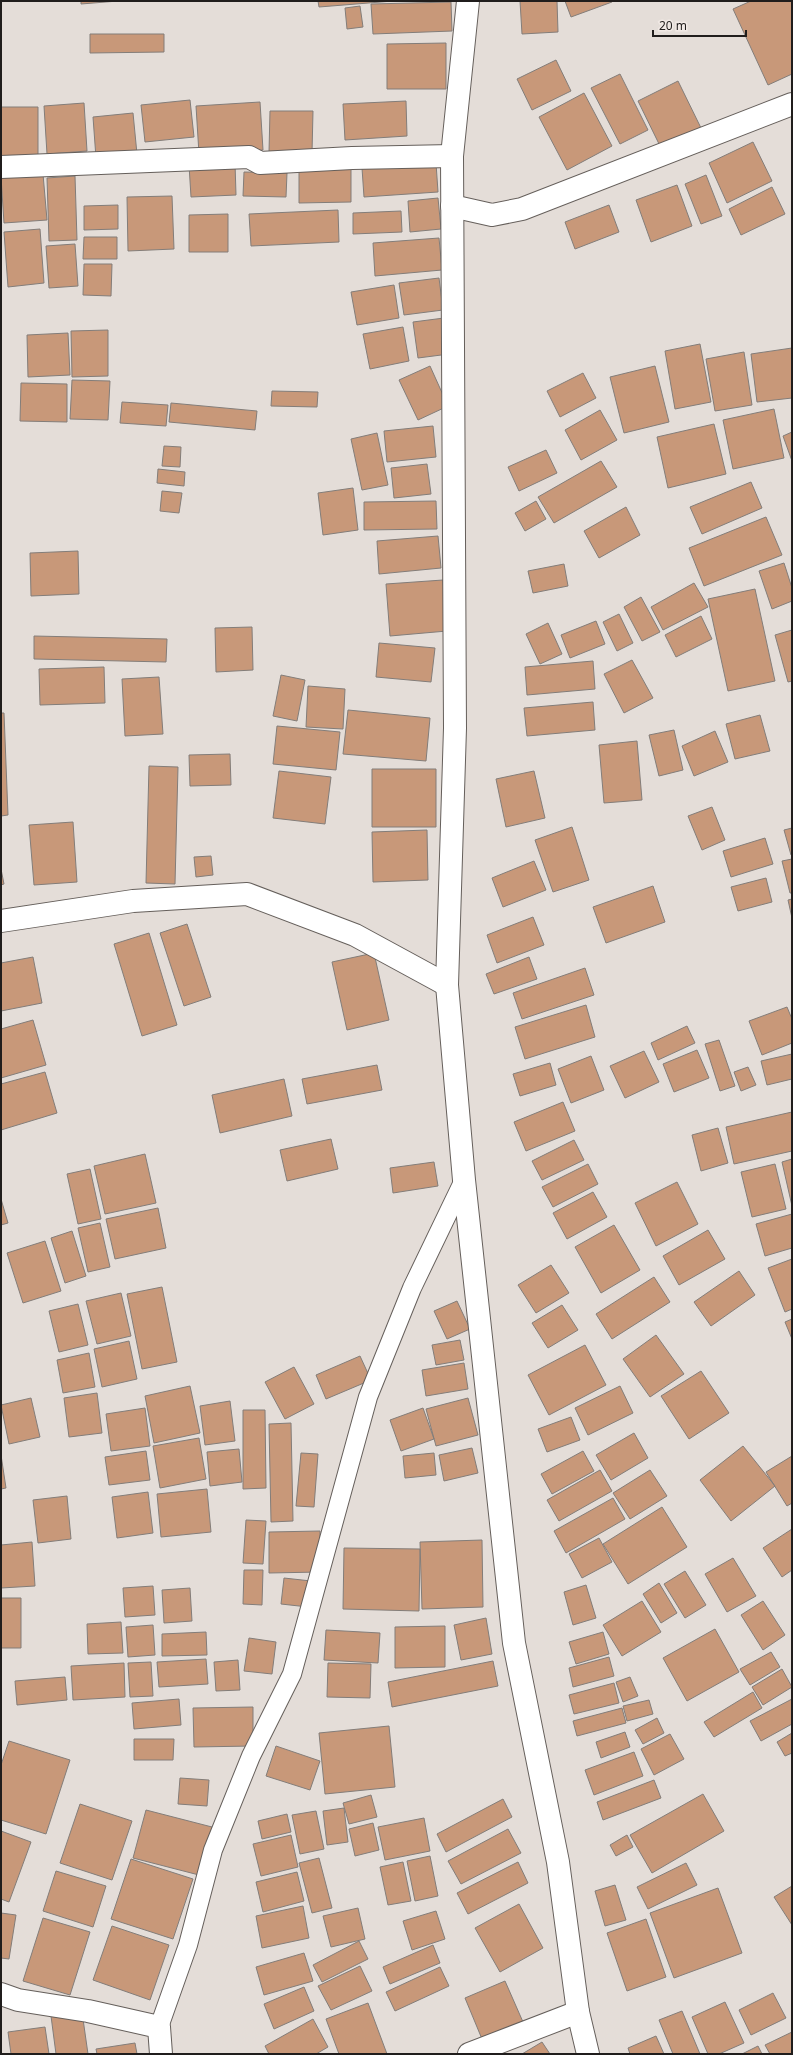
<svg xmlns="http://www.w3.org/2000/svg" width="793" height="2055" font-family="'Noto Sans',sans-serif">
	<rect width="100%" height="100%" fill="#e4ddd8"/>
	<path fill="#c89879" stroke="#837d79" d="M81,1H118L81,4Z
		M318,1H393L319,7Z
		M520,1H557L558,32L522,34Z
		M565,1H612V2L571,17Z
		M751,1H792V74L768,85L733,9Z
		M451,2L452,31L373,34L371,4Z
		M360,6L363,27L347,29L345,8Z
		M90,34H164V52L90,53Z
		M446,43V89H387V44Z
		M556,60L571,91L532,110L517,79Z
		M620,74L648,130L620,144L591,88Z
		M678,81L701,128L661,148L638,101Z
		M584,93L612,146L567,170L539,117Z
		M190,100L194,137L145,142L141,105Z
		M406,101L407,136L345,140L343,104Z
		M260,102L263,150L199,154L196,106Z
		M84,103L87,151L47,154L44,106Z
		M1,107H38V156H1Z
		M270,111H313L312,153L269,152Z
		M133,113L137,154L96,158L93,117Z
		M753,142L772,181L727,203L709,163Z
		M235,163L236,195L191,197L189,165Z
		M436,163L438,192L364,197L362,168Z
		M351,165V202L299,203V166Z
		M244,172L287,173L286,197L243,196Z
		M43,174L47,220L4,223L1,177Z
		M706,175L722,216L701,224L685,184Z
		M75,176L77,240L49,241L47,178Z
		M677,185L692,226L651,242L636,200Z
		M772,187L785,214L741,235L729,209Z
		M172,196L174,249L128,251L127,197Z
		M438,198L441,229L410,232L408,201Z
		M118,205V229L84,230V206Z
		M609,205L619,232L575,249L565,222Z
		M338,210L339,242L251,246L249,214Z
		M401,211L402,232L353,234V213Z
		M228,214V252H189V215Z
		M40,229L44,283L8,287L4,232Z
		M84,237H117V259H83Z
		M439,238L442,270L375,276L373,243Z
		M75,244L78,286L49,288L46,246Z
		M84,264H112L111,296L83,295Z
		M439,278L443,310L404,315L399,283Z
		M394,285L399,318L357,325L351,292Z
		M444,318L449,354L418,358L413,322Z
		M403,327L409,361L370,369L363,334Z
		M108,330V376L72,377L71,331Z
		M68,333L70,375L28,377L27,335Z
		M700,344L711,402L675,409L665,351Z
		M792,348V398L757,402L751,354Z
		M744,352L752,405L715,411L706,359Z
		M430,366L448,406L418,420L399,380Z
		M655,366L669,422L624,433L610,377Z
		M583,373L596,398L560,417L547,391Z
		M72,380L110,381L108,420L70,419Z
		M21,383L67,384V422L20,421Z
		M272,391L318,392L317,407L271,406Z
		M122,402L168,405L166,426L120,423Z
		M171,403L257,411L255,430L169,422Z
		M774,409L784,458L733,469L723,420Z
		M600,410L617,440L581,460L565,430Z
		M714,424L726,474L668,488L657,437Z
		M433,426L436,457L387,462L384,431Z
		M792,432V461L783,436Z
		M377,433L388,485L362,490L351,439Z
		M164,446L181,447L180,467L162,466Z
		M546,450L557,473L519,491L508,467Z
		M601,461L617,487L554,523L538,497Z
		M427,464L431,494L394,498L391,468Z
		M158,469L185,472L184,486L157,483Z
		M751,482L762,508L702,534L690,507Z
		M353,488L358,530L323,535L318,493Z
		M162,491L182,493L179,513L160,511Z
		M436,501L437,529L364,530V502Z
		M536,501L546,519L525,531L515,513Z
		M626,507L640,535L599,558L584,531Z
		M766,517L782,555L704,586L689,548Z
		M438,536L441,568L379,574L377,541Z
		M78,551L79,594L31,596L30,553Z
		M784,563L792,588V601L772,609L759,571Z
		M564,564L568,586L533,593L528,571Z
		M443,580L447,631L390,636L386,584Z
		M694,583L708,607L663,630L651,607Z
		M755,589L775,681L728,691L708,599Z
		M641,597L660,632L642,641L624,607Z
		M619,614L633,643L617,651L603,622Z
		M701,616L712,639L676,657L665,635Z
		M596,621L605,644L570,658L561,635Z
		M548,623L562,654L540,664L526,634Z
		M252,627L253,670L216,672L215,628Z
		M792,630V681L788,682L775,635Z
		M34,636L167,639L166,662L34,659Z
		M379,643L435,648L431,682L376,677Z
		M632,660L653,698L624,713L604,674Z
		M593,661L595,689L527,695L525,667Z
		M104,667L105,703L40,705L39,669Z
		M281,675L305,680L297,721L273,716Z
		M159,677L163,734L125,736L122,679Z
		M308,686L345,689L343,729L306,727Z
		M593,702L595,730L527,736L524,708Z
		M348,710L430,718L426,761L343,754Z
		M1,713H4L8,815L1,816Z
		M760,715L770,751L735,759L726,724Z
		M277,726L340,732L336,770L273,764Z
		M674,730L683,770L659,776L649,735Z
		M715,731L728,762L694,776L682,746Z
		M637,741L642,800L604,803L599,745Z
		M230,754L231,785L190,786L189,755Z
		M149,766L178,767L175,884L146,883Z
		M372,769H436V827H372Z
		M279,771L331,777L325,824L273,818Z
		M534,771L545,818L506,827L496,779Z
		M712,807L725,840L702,850L688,816Z
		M73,822L77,882L34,885L29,825Z
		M572,827L589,880L553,892L535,840Z
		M792,828V855H791L784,830Z
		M427,830L428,880L373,882L372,832Z
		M765,838L773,864L731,877L723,851Z
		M211,856L213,875L196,877L194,857Z
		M792,859V893H790L782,861Z
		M534,861L546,890L503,907L492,878Z
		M1,869L4,884L1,885Z
		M766,878L772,902L738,911L731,887Z
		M653,886L665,922L606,943L593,907Z
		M792,899V918L788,900Z
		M533,917L544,945L497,963L487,935Z
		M187,924L211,997L184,1006L160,933Z
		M149,933L177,1025L142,1036L114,944Z
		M374,953L389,1020L347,1030L332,962Z
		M33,957L42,1003L1,1011V963Z
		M529,957L537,979L494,994L486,974Z
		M585,968L594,995L522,1019L513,993Z
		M586,1005L595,1037L525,1059L515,1027Z
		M787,1007L792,1019V1043L762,1055L749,1021Z
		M33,1020L46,1065L1,1078V1029Z
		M687,1026L695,1043L658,1060L651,1043Z
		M719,1040L735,1086L720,1091L705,1044Z
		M697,1050L709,1078L674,1092L663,1064Z
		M644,1051L659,1082L625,1098L610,1066Z
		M792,1054V1079L767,1085L761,1061Z
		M591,1056L604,1090L571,1103L558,1069Z
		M550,1063L556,1085L520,1096L513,1074Z
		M377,1065L382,1090L307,1104L302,1079Z
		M748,1067L756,1085L741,1091L734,1072Z
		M45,1072L57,1113L1,1130V1084Z
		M284,1079L292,1116L220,1133L212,1095Z
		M563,1102L575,1131L526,1151L514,1122Z
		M792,1112V1151L734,1164L726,1127Z
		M718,1128L728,1163L701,1171L692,1135Z
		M331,1139L338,1169L287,1181L280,1150Z
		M574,1140L584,1160L542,1180L532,1161Z
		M145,1154L156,1203L105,1214L94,1166Z
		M792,1159V1206L782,1162Z
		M434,1162L438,1186L393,1193L390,1168Z
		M588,1164L598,1184L553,1207L542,1187Z
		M775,1164L786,1209L752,1217L741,1172Z
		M90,1169L101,1219L78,1224L67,1174Z
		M677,1182L698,1224L656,1246L635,1203Z
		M593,1192L607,1217L567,1239L553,1213Z
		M1,1199L8,1223L1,1225Z
		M158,1208L166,1248L115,1259L106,1219Z
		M792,1214V1248L765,1256L756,1224Z
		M100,1223L110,1267L88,1272L78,1228Z
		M614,1225L640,1270L601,1293L575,1247Z
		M708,1230L725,1259L679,1285L663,1256Z
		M72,1231L86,1276L65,1283L51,1238Z
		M45,1241L61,1291L23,1303L7,1253Z
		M792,1259V1309L785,1312L768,1268Z
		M551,1265L569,1293L536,1313L518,1285Z
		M739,1271L755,1295L711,1326L694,1302Z
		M654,1277L670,1302L612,1339L596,1314Z
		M162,1287L177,1362L142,1369L127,1294Z
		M121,1293L131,1336L97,1344L86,1301Z
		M457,1301L470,1329L447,1339L434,1311Z
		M78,1304L88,1345L59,1352L49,1311Z
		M562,1305L578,1330L548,1348L532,1323Z
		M792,1319V1339L785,1322Z
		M656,1335L684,1374L650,1397L623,1359Z
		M460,1340L464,1360L436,1365L432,1345Z
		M129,1341L137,1379L102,1387L94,1349Z
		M585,1345L606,1385L549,1415L528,1375Z
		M89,1353L95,1387L63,1393L57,1360Z
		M360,1356L371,1380L326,1399L316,1375Z
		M464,1363L468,1389L426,1396L422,1370Z
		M294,1367L314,1404L285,1419L265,1382Z
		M701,1371L729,1413L689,1439L661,1396Z
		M190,1386L200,1433L154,1443L145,1396Z
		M620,1386L633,1413L588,1435L575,1408Z
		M97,1393L102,1433L69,1437L64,1398Z
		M31,1398L40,1437L9,1444L1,1405Z
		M468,1398L478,1435L436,1446L426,1409Z
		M230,1401L235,1441L205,1445L200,1406Z
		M145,1408L150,1446L111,1451L106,1414Z
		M423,1408L434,1439L401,1451L390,1420Z
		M243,1410H265L266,1488L243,1489Z
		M571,1417L580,1440L547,1452L538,1429Z
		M291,1423L293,1521L271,1522L269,1424Z
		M634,1433L648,1458L611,1480L596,1455Z
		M199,1438L206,1479L160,1488L153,1446Z
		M743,1446L775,1486L731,1521L700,1480Z
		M472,1448L478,1473L444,1481L439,1455Z
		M239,1449L242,1482L210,1486L207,1452Z
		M146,1451L150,1480L109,1485L105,1457Z
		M583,1451L594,1471L552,1494L541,1474Z
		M301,1453L318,1454L314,1507L296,1506Z
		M434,1453L436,1475L405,1478L403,1456Z
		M1,1455L6,1488L1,1489Z
		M792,1456V1503L787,1506L766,1472Z
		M600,1470L612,1491L559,1521L547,1500Z
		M650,1470L667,1496L630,1519L613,1493Z
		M207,1489L211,1532L161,1537L157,1494Z
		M148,1492L153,1533L117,1538L112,1497Z
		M67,1496L71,1539L38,1543L33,1500Z
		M613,1498L625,1519L566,1553L554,1531Z
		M662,1507L687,1547L628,1584L603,1544Z
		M246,1520L266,1521L263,1564L243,1563Z
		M792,1529V1570L782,1577L763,1548Z
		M320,1531V1572L269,1573V1532Z
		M599,1538L612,1562L582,1578L569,1554Z
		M482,1540L483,1607L422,1609L420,1542Z
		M32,1542L35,1586L1,1588V1545Z
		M344,1548L420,1549L419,1611L343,1609Z
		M733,1558L756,1596L727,1612L705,1574Z
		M244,1570H263L262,1605L243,1604Z
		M685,1571L706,1605L685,1618L664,1584Z
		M284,1578L311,1581L308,1607L281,1604Z
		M659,1583L677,1613L661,1623L643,1594Z
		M586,1585L596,1618L573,1625L564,1592Z
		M153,1586L155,1615L125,1617L123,1588Z
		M190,1588L192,1621L164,1623L162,1590Z
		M1,1598H21V1648H1Z
		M642,1601L661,1632L622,1656L603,1625Z
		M763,1601L785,1635L763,1650L741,1615Z
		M486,1618L492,1654L461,1660L454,1625Z
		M121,1622L123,1653L88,1654L87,1624Z
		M153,1625L155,1655L128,1657L126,1627Z
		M445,1626V1667L395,1668V1627Z
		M715,1629L739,1672L687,1701L663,1658Z
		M326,1630L380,1633L378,1663L324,1660Z
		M206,1632L207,1655L162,1656V1634Z
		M603,1632L609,1654L576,1664L569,1642Z
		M249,1638L276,1642L272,1674L244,1671Z
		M771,1652L780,1667L750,1685L740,1669Z
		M609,1657L614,1676L573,1687L569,1668Z
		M206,1659L208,1684L159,1687L157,1662Z
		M238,1660L240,1690L216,1691L214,1662Z
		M493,1661L498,1686L392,1707L388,1682Z
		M151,1662L153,1696L130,1697L128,1663Z
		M124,1663L125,1697L73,1700L71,1666Z
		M328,1663L371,1664L370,1698L327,1697Z
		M782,1669L792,1687L763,1705L752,1687Z
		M65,1677L67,1700L17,1705L15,1681Z
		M630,1677L638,1696L623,1702L616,1682Z
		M614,1683L619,1703L574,1714L569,1695Z
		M753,1692L762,1708L714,1737L704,1722Z
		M179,1699L181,1725L134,1729L132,1703Z
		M792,1699V1724L761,1741L750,1721Z
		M649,1700L653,1714L627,1721L623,1706Z
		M253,1707V1746L194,1747L193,1708Z
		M622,1708L626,1723L577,1736L573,1721Z
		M657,1718L664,1733L643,1744L635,1730Z
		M389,1726L395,1787L325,1794L319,1733Z
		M625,1732L630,1747L601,1758L596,1742Z
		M792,1733V1753L785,1756L777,1742Z
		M670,1734L684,1759L654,1775L641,1749Z
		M134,1739H174L173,1760H134Z
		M9,1741L70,1760L46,1834L1,1820V1765Z
		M276,1746L320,1761L310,1790L266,1776Z
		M634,1752L643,1776L594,1795L585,1770Z
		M180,1778L209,1780L207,1806L178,1804Z
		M654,1780L661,1798L603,1820L597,1802Z
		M703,1794L724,1831L652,1873L630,1835Z
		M371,1795L377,1817L349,1824L343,1803Z
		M503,1799L512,1817L446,1852L437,1834Z
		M80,1804L132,1821L112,1880L60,1863Z
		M344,1808L348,1842L327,1845L323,1811Z
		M146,1810L212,1827L199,1875L133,1858Z
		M316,1811L324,1849L300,1854L292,1815Z
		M287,1814L291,1832L262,1839L258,1821Z
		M424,1818L430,1851L385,1860L378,1827Z
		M373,1823L379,1850L355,1856L349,1829Z
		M508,1829L521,1853L461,1884L448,1861Z
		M1,1831L31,1842L9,1902L1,1899Z
		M291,1835L298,1867L261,1876L253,1844Z
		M627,1835L633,1847L616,1856L610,1845Z
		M430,1856L438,1896L415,1901L407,1861Z
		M319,1858L332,1908L312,1913L299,1863Z
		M131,1859L193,1879L173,1939L111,1919Z
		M403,1862L411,1901L388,1905L380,1867Z
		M518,1862L528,1883L468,1914L457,1893Z
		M686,1863L697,1885L648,1909L637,1887Z
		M56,1871L106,1886L93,1927L43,1911Z
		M297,1872L304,1901L263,1912L256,1882Z
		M615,1885L626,1920L605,1926L595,1891Z
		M792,1886V1925L774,1897Z
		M718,1888L742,1953L674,1978L650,1913Z
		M519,1904L543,1948L500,1972L475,1928Z
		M303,1906L309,1938L262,1948L256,1916Z
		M358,1908L365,1939L331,1947L323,1916Z
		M436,1911L445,1939L412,1950L403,1921Z
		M1,1913L16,1915L9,1959L1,1958Z
		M43,1918L90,1932L70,1995L23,1981Z
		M646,1919L666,1977L627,1991L607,1933Z
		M112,1926L169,1945L150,2000L93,1980Z
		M359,1941L368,1959L322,1982L313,1965Z
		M433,1945L440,1963L390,1984L383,1967Z
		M304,1953L313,1981L264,1995L256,1967Z
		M360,1966L372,1991L331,2010L318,1986Z
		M440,1967L449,1986L395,2011L386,1992Z
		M505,1981L523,2022L482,2039L465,1998Z
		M304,1987L314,2011L274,2029L264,2004Z
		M773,1993L786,2018L751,2035L739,2010Z
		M725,2002L744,2043L719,2054H708L692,2017Z
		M368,2003L387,2054H339L326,2019Z
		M682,2011L700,2054H673L659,2020Z
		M82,2012L88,2054H56L51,2016Z
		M313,2019L328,2047L316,2054H269L265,2046Z
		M45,2027L49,2054H11L8,2032Z
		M792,2032V2054H770L765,2045Z
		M656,2036L664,2054H630L628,2048Z
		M542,2042L550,2054H522Z
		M135,2043L137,2054H97L96,2049Z
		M758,2046L762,2054H742Z"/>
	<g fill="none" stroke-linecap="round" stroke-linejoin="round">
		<g stroke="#655f5b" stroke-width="20">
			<path id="lane" d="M159,2027L188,1945L213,1850L251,1756L292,1674L368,1397L412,1288L464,1180"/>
		</g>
		<g stroke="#655f5b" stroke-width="24">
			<path id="street" d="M1,167L249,157L260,163L352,158L452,156
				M452,206L492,215L522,209L792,104
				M1,921L133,901L247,894L355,935L447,985
				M1,1994L18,2000L88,2011L159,2027L161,2054
				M469,2054L578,2012"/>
		</g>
		<g stroke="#655f5b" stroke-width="24">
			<path id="secondary" d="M468,1L452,156L455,728L447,985L464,1180L514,1643L558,1862L578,2012L588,2054"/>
		</g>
		<use href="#lane" stroke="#fff" stroke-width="18"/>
		<use href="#street" stroke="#fff" stroke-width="22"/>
		<use href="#secondary" stroke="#fff" stroke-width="22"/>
	</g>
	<rect width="793" height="2055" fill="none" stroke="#201d1c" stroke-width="4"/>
	<path d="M653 30v6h93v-6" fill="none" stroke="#201d1c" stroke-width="2"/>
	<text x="659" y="30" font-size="12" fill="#201d1c" stroke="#f2eae6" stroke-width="3" paint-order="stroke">20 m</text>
</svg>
